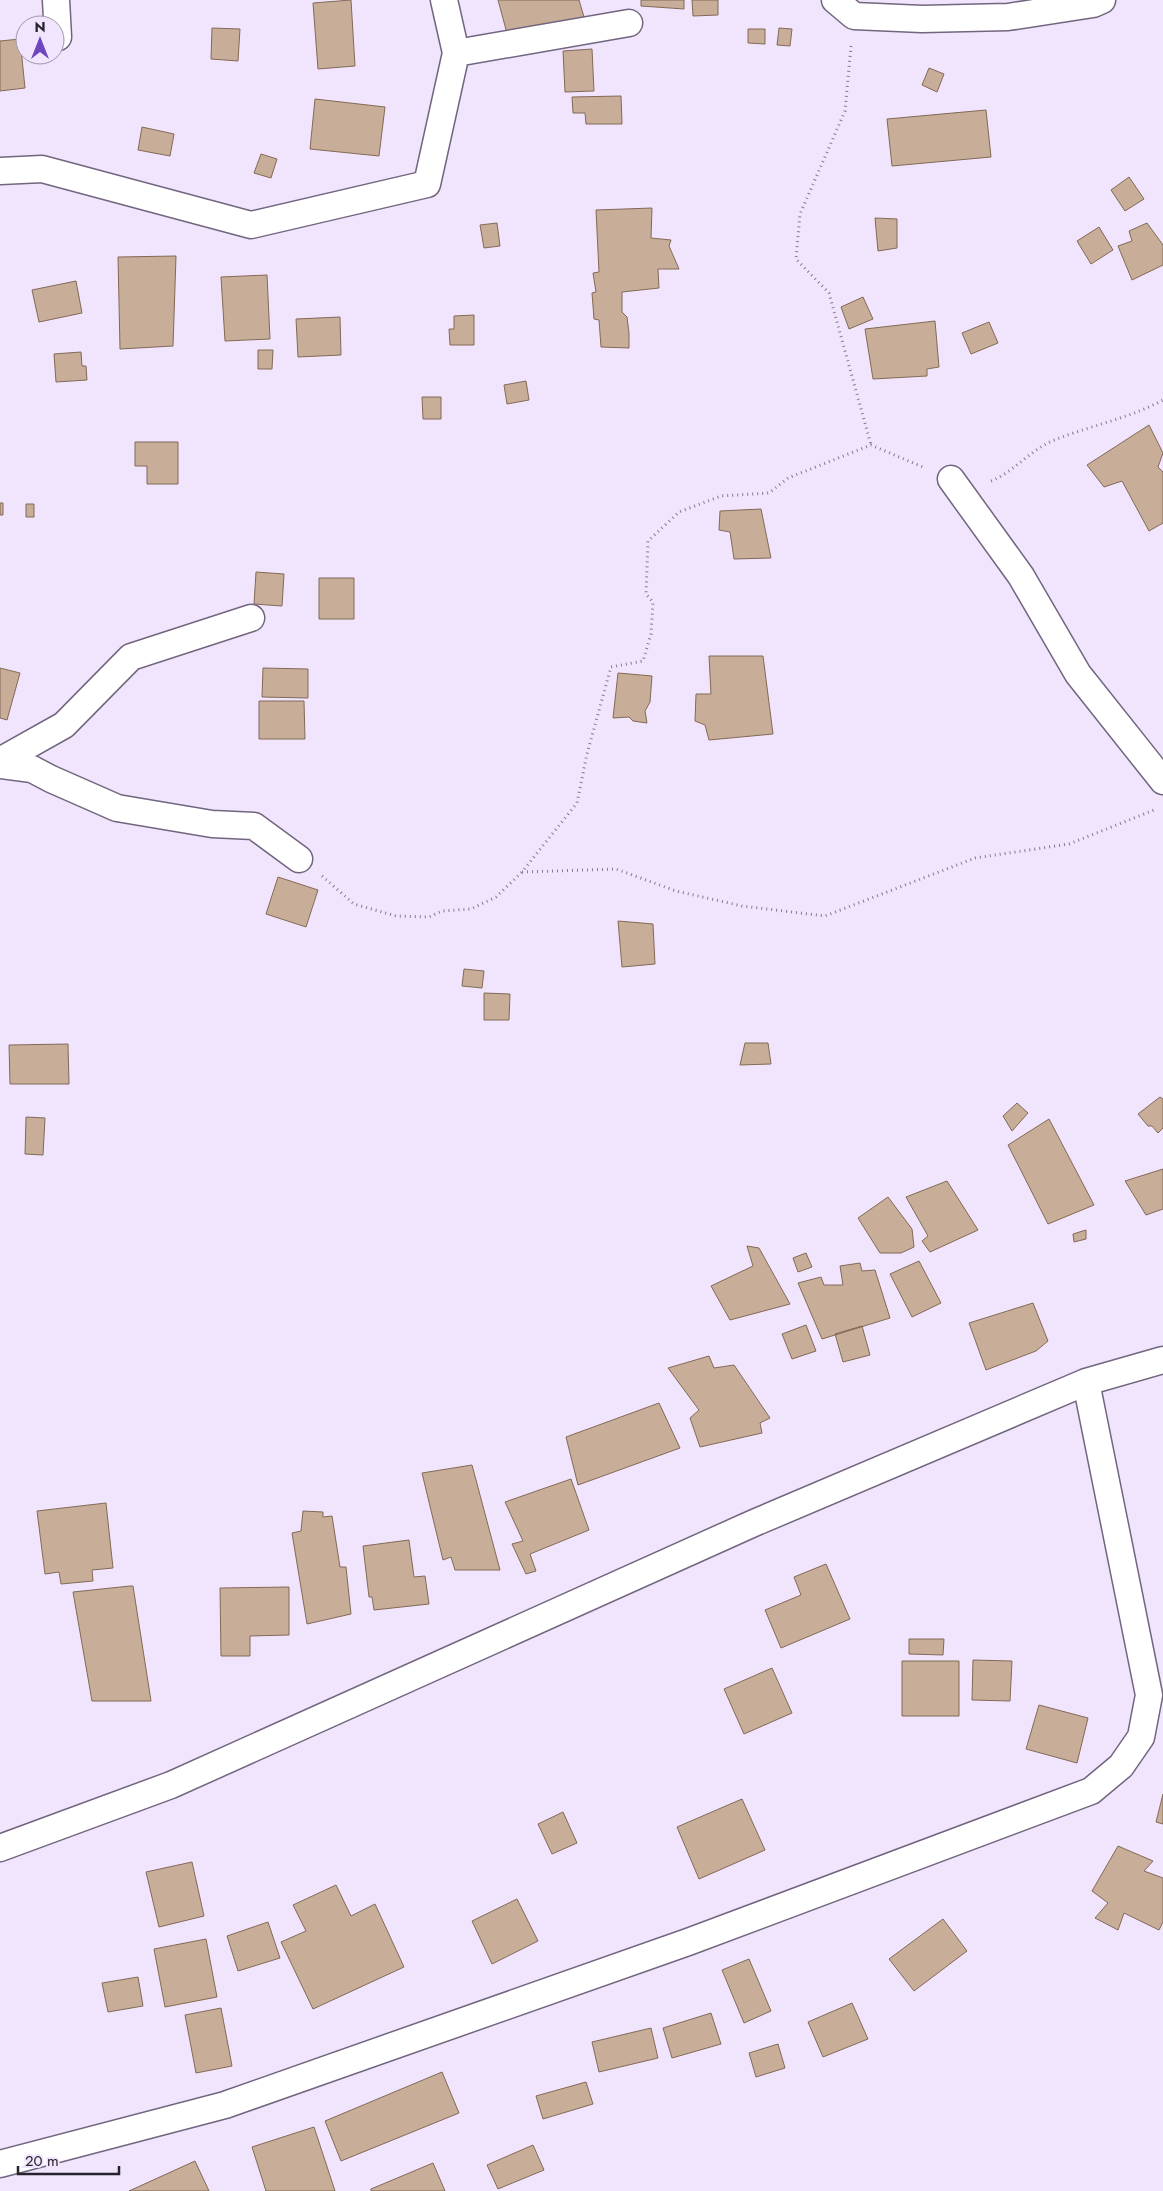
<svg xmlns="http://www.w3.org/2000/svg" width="1163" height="2191" font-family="Jost,sans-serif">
	<rect width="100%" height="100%" fill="#f1e5fd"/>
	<path fill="#c8ad99" stroke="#826957" d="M351,0L355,66L318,69L313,3Z
		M498,0H579L584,17L508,37Z
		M641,0H684V9L641,6Z
		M692,0H718V15L693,16Z
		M212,28L240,29L238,61L211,59Z
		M779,28L792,29L790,46L777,45Z
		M748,29H765V44L748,43Z
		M20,39L25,88L0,91V41Z
		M592,49L594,91L565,92L563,51Z
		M929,68L944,74L937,92L922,85Z
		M621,96L622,124H586L585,113H573L572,97Z
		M315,99L385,107L379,156L310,149Z
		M986,110L991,157L892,166L887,119Z
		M142,127L174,134L170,156L138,150Z
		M261,154L277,159L271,178L254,173Z
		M1129,177L1144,199L1125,211L1111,190Z
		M652,208L651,238L671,240L669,246L679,269H658L659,288L622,292V312L627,317L629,333V348L601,347L599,320L594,319L592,293L596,292L593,273L599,272L596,210Z
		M875,218L897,219V248L878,251Z
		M497,223L500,246L484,248L480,225Z
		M1147,223L1163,245V265L1132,280L1118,246L1132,241L1129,231Z
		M1099,227L1113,250L1091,264L1077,241Z
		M176,256L173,346L120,349L118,257Z
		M267,275L270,339L225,341L221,277Z
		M76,281L82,313L39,322L32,290Z
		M863,297L873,319L849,329L841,307Z
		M474,315V345H450L449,329H454V316Z
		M340,317L341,355L298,357L296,319Z
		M935,321L939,367L927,369V376L873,379L865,329Z
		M989,322L998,343L971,354L962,333Z
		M258,350H273L272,369H258Z
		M81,352L82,366H86L87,380L56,382L54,354Z
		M526,381L529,400L507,404L504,385Z
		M422,397H441V419H423Z
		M1149,425L1163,453L1158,467L1163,472V523L1149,531L1122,481L1104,487L1087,465Z
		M135,442H178V484H147V466H135Z
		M0,503H3V515H0Z
		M26,504H34V517H26Z
		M761,509L771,558L734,559L730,532L719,530L720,511Z
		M256,572L284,574L282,606L254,604Z
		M319,578H354V619H319Z
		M709,656H763L773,734L709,740L705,725L695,721L696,694H711Z
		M0,668L20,673L7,720L0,718Z
		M263,668L308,669V698L262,697Z
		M618,673L652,676L650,702L645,711L647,723L633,721L629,717L613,718Z
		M259,701H304L305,739H259Z
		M278,877L318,890L306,927L266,914Z
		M618,921L653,924L655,964L622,967Z
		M464,969L484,971L482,988L462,986Z
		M484,993L510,994L509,1020H484Z
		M745,1043H768L771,1064L740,1065Z
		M68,1044L69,1084H10L9,1045Z
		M1160,1097L1163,1099V1128L1158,1133L1152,1126H1148L1138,1114Z
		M1017,1103L1028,1113L1012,1131L1003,1116Z
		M26,1117L45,1118L43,1155L25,1154Z
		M1049,1119L1094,1205L1048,1224L1008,1145Z
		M1163,1169V1209L1146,1215L1125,1181Z
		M947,1181L978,1230L930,1252L922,1241L928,1236L906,1197Z
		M888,1197L912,1229L914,1247L901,1253H880L858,1218Z
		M1086,1230V1239L1074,1242L1073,1234Z
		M747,1246L759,1248L790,1304L730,1320L711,1286L753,1266Z
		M806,1253L812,1267L798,1272L793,1258Z
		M919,1261L941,1303L912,1317L890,1274Z
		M860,1263L862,1271L875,1270L890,1318L822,1339L798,1283L821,1277L824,1285H843L840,1266Z
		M1033,1303L1048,1341L1036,1351L986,1370L969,1323Z
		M806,1325L816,1351L792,1359L782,1334Z
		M862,1326L870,1355L843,1362L835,1334Z
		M709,1356L714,1368L734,1365L770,1418L760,1423L762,1433L700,1447L690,1418L699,1410L668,1368Z
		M659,1403L680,1448L578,1485L566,1437Z
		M472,1465L500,1570H455L451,1557L443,1560L422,1473Z
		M571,1479L589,1530L530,1554L536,1571L526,1574L512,1544L523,1541L505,1502Z
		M106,1503L113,1568L92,1570L93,1581L61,1584L59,1572L45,1574L37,1511Z
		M303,1511L323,1512V1517L332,1516L340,1567H346L351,1614L307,1624L292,1533L301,1531Z
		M409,1540L414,1577L425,1576L429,1604L374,1610L372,1597H369L363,1546Z
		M826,1564L850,1619L781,1648L765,1610L801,1595L794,1577Z
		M130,1586H133L151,1701H92L73,1592Z
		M289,1587V1635L250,1636V1656H221L220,1588Z
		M909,1639H944L943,1655L909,1654Z
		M973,1660L1012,1661L1010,1701L972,1700Z
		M902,1661H959V1716H902Z
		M772,1668L792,1713L744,1734L724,1689Z
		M1039,1705L1088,1718L1077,1763L1026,1749Z
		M1163,1794V1824L1156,1822Z
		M742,1799L765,1850L699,1879L677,1827Z
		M563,1812L577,1843L552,1854L538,1824Z
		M1118,1846L1153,1861L1144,1871L1163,1878V1922L1159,1930L1124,1913L1118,1930L1095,1918L1108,1903L1092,1891Z
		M192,1862L204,1916L159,1927L146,1872Z
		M336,1885L351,1916L375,1904L404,1967L313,2009L281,1942L306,1931L293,1905Z
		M517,1899L538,1941L492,1964L472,1921Z
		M943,1919L967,1951L914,1991L889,1959Z
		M268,1922L280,1958L238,1971L227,1936Z
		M206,1939L217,1997L165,2007L154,1949Z
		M749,1959L771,2011L744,2023L722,1970Z
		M138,1977L143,2006L108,2012L102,1983Z
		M852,2003L868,2039L823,2057L808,2022Z
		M221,2008L232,2066L196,2073L185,2015Z
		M711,2013L721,2044L672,2058L663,2028Z
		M651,2028L658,2058L599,2072L592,2042Z
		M778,2044L785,2068L756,2077L749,2053Z
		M442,2072L459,2113L341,2161L325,2121Z
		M586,2082L593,2104L543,2119L536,2096Z
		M314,2127L335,2191H266L252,2147Z
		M533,2145L544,2170L498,2189L487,2165Z
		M195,2161L209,2191H129Z
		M433,2163L445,2191H371V2189Z"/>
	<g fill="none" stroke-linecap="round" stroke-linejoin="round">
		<g stroke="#72657e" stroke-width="29">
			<path id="minor" d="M56,0L58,37
				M835,0L854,16L922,19L1008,17L1093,4L1102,0
				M456,53L629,23
				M0,171L42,169L251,225L427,184L456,53L444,0
				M951,479L1021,576L1078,674L1163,781
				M0,761L64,725L131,657L251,618
				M0,765L32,769L51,779L117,808L212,824L254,826L299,859
				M0,1848L171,1785L754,1523L1086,1382L1163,1360
				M0,2164L225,2105L688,1942L1091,1791L1121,1766L1141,1737L1149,1695L1086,1382"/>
		</g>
		<path stroke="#847c8c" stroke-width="3" stroke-dasharray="1 4" stroke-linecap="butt" d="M851,46L845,111L800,214L796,259L829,293L871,445
			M991,481C1014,472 1029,451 1052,441C1088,426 1128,419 1163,400
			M522,872L616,869L676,891L742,906L825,916L975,858L1069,844L1154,810
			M322,876L354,904L396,916L429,917L442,911L471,909L496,897L522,872L577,803L587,754L611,667L643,661L651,634L653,602L646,594L648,541L679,512L721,496L769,493L788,478L871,445L925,468"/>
		<use href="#minor" stroke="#fff" stroke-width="26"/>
	</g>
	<g transform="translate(40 40)"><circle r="24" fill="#f1e5fd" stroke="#a097a9"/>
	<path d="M0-4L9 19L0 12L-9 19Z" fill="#6f45bd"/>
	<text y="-8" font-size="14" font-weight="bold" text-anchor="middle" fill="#27222c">N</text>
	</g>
	<path d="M18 2166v8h101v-8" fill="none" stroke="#27222c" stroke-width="2.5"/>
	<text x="25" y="2166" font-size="15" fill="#27222c" stroke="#f1e5fd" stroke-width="4" paint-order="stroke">20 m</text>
</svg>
